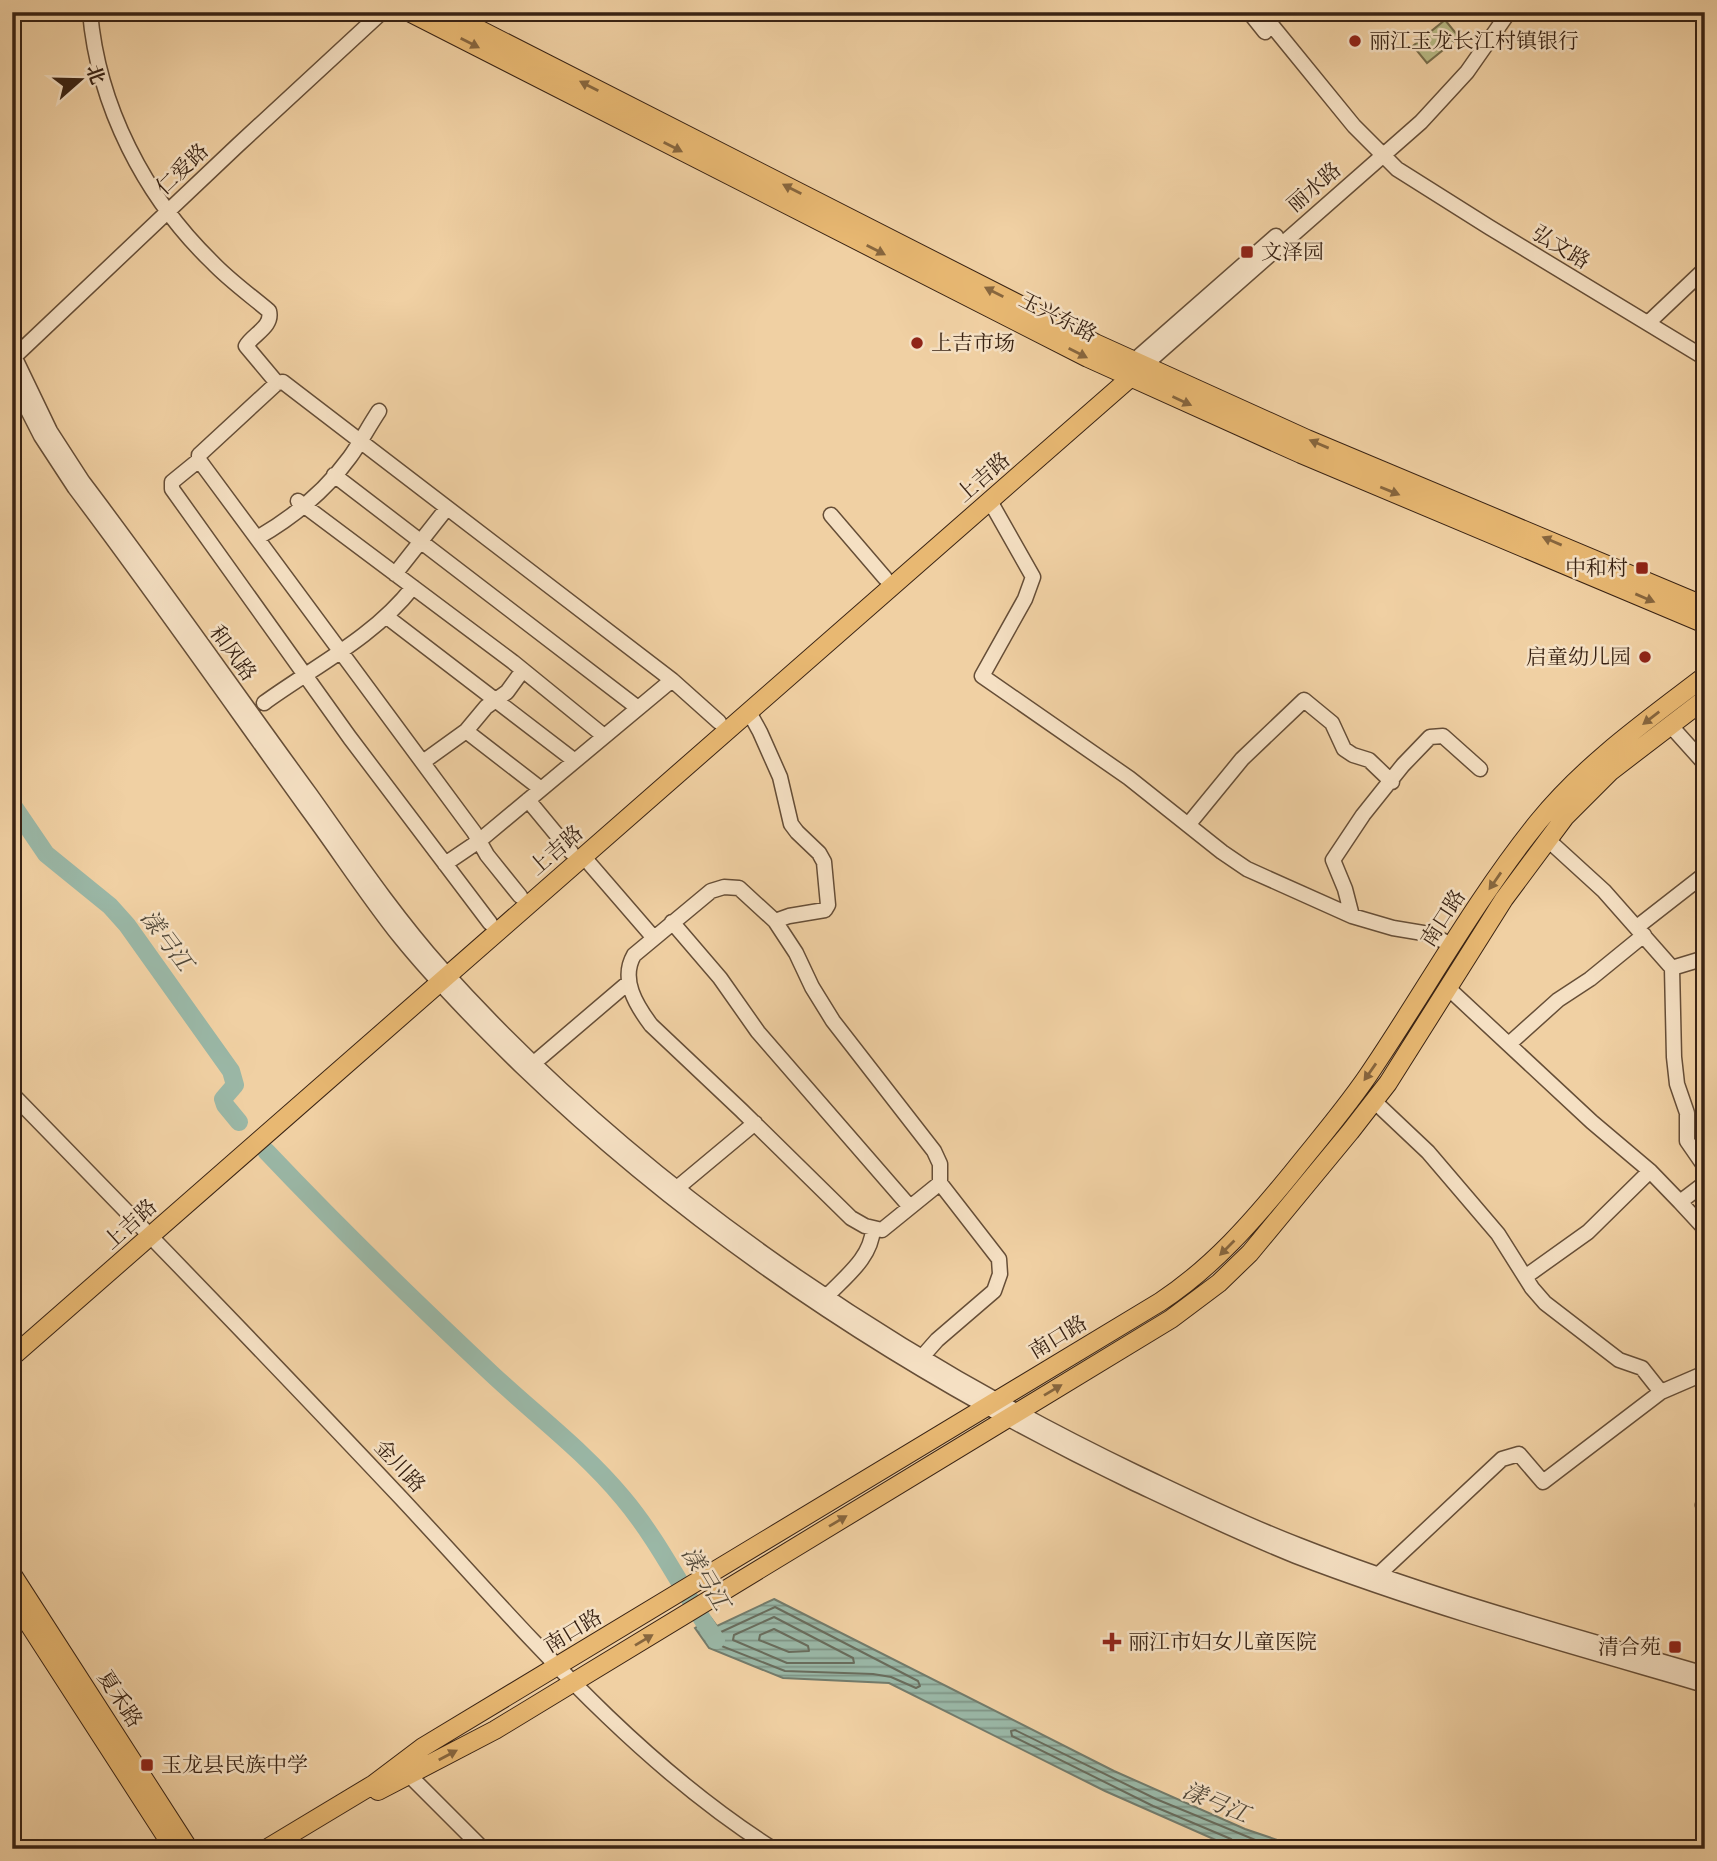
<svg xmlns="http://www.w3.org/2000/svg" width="1717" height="1861" font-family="'IM FELL Great Primer','Noto Serif SC',serif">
	<defs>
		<pattern id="water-rules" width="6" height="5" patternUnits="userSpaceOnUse" patternTransform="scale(1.75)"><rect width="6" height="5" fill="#9ab7a6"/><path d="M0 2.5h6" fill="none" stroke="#7f9486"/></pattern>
	</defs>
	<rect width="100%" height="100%" fill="#f0d0a3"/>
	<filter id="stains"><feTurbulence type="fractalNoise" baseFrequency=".00286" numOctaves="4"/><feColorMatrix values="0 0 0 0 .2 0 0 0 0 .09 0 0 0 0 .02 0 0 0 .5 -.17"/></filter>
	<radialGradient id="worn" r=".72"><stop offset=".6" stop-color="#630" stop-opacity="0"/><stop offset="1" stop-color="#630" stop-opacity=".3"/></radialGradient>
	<path fill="#b8bb86" stroke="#786e4c" stroke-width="2" d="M1445,20L1459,37L1427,63L1413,46Z"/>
	<path fill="url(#water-rules)" stroke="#737b6b" stroke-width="2" d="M774,1599L1114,1771L1245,1829L1304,1849H1236L1105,1791L889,1683L783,1678L709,1648L695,1628L711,1618L717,1626Z"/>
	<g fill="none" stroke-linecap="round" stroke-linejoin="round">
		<path stroke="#696c5c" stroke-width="2" d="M775,1607L918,1681L920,1686L916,1688L891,1677L873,1674L785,1671L714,1643L710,1637L711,1632H721Z
			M774,1617L853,1658L854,1663H787L733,1640L734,1635Z
			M774,1629L808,1646L809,1651L789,1652L759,1640L760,1635Z
			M1236,1849L1235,1843L1231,1839L1153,1806L1012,1736L1011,1731L1015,1730L1156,1799L1277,1849"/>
		<path stroke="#9ab7a6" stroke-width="18" d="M12,804L46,854L110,906L127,925L231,1071L235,1085L223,1099L225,1105L239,1122
			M266,1151C339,1228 415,1302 493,1375C537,1416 585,1452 623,1498C660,1542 684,1594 716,1640"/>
		<g stroke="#664e37" stroke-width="17">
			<path id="minor" d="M90,12C98,106 145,197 212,262C229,280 250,295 269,311C273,327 253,334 246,346L277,383
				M1249,12L1265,32
				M1261,12L1354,126L1397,169L1489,227L1705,358
				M1648,323L1705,269
				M12,352L50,431L83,482C161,585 234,690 310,794C352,853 393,914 441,968C633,1181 879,1349 1137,1473C1190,1498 1243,1524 1298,1545C1430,1597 1568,1634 1705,1674
				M12,359L238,145L382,12
				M1128,366L1276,236
				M1139,370L1421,122L1467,72L1509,12
				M12,379L41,436L75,488C155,594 231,703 308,810C339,852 368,897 400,937C437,983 480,1026 522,1067C700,1238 911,1376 1134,1483C1187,1508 1241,1534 1296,1556C1429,1607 1568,1645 1705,1685
				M199,460L474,832L487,855L520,896
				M334,475L638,708
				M298,501L513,662L604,736
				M990,501L1033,577L1025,599L982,676L1129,778L1222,852L1247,869L1352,916L1393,928L1429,934L1452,945
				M831,515L885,578
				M257,538C292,518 326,490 350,457C360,443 369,426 379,411
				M395,574L447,508
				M387,617L575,761
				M264,703C315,666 373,638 413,587
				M749,712L760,732L780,777L791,824L797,832L819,853L824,862L828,905L825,910L789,916L775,921
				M1670,725L1705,764
				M466,731L541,789
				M423,762L466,731L486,707L507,692L523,670
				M528,800L571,852
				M1188,825L1242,759L1304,700L1332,723L1344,749L1353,755L1369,760L1392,782
				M1547,839L1604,891L1672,968
				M583,856L653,937
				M445,864L479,841L672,680
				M1352,916L1345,889L1333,860L1363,815L1403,765L1430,737L1443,736L1480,769
				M672,922L720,978L758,1032L910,1207
				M490,923L350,738L172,489V482L199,460V455L277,383L283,382L672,680L719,722
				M1637,927L1705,874
				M1705,958L1672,968L1674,1057L1677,1084L1687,1113V1141L1705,1167
				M1447,987L1592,1122L1650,1171L1680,1202L1705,1183
				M1509,1044L1558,1000L1590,979L1644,935
				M534,1063L629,982
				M12,1094C143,1228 273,1362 401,1498C518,1623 628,1757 773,1849
				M1374,1101L1428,1152L1498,1234L1532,1288L1545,1303L1619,1360L1642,1368L1661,1392
				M677,1188L755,1123
				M1680,1202L1705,1229
				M1525,1277L1588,1232L1650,1171
				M827,1296C846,1276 871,1258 873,1229
				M922,1357L937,1340L994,1291L1000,1274L999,1259L940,1183V1164L934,1151L833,1021L812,987L796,953L775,921L739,888L724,887L711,891L634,955C620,979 636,1005 651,1025L741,1110L851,1218L865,1226L882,1230L940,1183
				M1703,1505L1705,1504
				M1378,1575L1502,1459L1519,1454L1543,1482L1661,1392L1705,1373
				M409,1775L483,1849"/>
		</g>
		<g stroke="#382213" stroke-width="20">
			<path id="major" d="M409,12L1088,358L1301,454L1705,624
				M445,12L1095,343L1307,439L1705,606
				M12,1357L1130,378
				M12,1574L189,1849
				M12,1598L174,1849
				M378,1791L495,1730L1171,1319L1219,1283L1250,1253L1350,1132L1388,1083L1504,899L1565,817L1611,771L1705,699
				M266,1849L374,1784L423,1747L1160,1302C1213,1267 1252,1222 1292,1173C1319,1139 1349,1105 1373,1068C1428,986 1476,899 1538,822C1585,764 1646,721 1705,676"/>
		</g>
		<use href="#minor" stroke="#f5e0c3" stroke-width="14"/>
		<use href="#major" stroke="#e8b872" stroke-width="18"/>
	</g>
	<defs><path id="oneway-solid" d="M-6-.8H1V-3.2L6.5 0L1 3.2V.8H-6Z" transform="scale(1.75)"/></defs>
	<g fill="#87663e">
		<use href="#oneway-solid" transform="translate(470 43) rotate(27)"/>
		<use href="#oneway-solid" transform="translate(589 86) rotate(-153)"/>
		<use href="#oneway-solid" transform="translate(673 147) rotate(27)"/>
		<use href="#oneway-solid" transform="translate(792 189) rotate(-153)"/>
		<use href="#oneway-solid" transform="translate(876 250) rotate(27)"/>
		<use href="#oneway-solid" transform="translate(994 292) rotate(-153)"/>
		<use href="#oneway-solid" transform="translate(1078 353) rotate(27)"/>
		<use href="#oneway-solid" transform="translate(1182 401) rotate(25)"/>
		<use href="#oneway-solid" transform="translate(1319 444) rotate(-157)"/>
		<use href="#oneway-solid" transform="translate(1390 491) rotate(22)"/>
		<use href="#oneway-solid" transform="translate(1552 541) rotate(-157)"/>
		<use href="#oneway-solid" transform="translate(1645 598) rotate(23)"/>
		<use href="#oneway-solid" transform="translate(1651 718) rotate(142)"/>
		<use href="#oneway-solid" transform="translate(1495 881) rotate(125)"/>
		<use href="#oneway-solid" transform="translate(1370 1072) rotate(125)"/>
		<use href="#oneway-solid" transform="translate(1227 1248) rotate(135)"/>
		<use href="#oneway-solid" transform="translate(1053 1390) rotate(-31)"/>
		<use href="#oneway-solid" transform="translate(838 1521) rotate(-31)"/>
		<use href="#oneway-solid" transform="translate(644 1640) rotate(-31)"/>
		<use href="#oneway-solid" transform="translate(448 1755) rotate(-28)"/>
	</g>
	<g fill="#8f2418" stroke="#f5e0c3" stroke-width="2.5">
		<circle cx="1355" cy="41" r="7"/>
		<rect x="1240" y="245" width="14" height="14" rx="3.5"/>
		<circle cx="917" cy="343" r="7"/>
		<rect x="1635" y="561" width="14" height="14" rx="3.5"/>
		<circle cx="1645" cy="657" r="7"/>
		<path d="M1108.5 1631.5h7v7h7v7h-7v7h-7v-7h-7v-7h7z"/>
		<rect x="1668" y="1640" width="14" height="14" rx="3.5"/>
		<rect x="140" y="1758" width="14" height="14" rx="3.5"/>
	</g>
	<g text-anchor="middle" stroke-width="5" stroke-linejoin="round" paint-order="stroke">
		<g font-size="21" fill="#382213" stroke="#f5e0c3" text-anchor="start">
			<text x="1369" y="48">丽江玉龙长江村镇银行</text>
			<text x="1261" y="259">文泽园</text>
			<text x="931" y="350">上吉市场</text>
			<text x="1628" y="575" text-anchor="end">中和村</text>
			<text x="1631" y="664" text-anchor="end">启童幼儿园</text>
			<text x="1128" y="1649">丽江市妇女儿童医院</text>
			<text x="1661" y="1654" text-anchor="end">清合苑</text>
			<text x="161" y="1772">玉龙县民族中学</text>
		</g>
		<g font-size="21" fill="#382213" stroke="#f5e0c3">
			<text transform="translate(182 169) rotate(-44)" y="7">仁爱路</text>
			<text transform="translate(1314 187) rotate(-41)" y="7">丽水路</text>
			<text transform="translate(1561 247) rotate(31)" y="7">弘文路</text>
			<text transform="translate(1058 317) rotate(27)" y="7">玉兴东路</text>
			<text transform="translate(983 477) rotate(-41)" y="7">上吉路</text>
			<text transform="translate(233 653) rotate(54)" y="7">和风路</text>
			<text transform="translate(556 850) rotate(-41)" y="7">上吉路</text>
			<text transform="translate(1443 918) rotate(-57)" y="7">南口路</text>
			<text transform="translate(130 1224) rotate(-42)" y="7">上吉路</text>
			<text transform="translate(1058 1337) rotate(-31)" y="7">南口路</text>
			<text transform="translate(400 1466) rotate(47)" y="7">金川路</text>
			<text transform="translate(573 1631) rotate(-31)" y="7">南口路</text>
			<text transform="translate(120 1699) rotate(57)" y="7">夏禾路</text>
		</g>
		<g font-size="23" font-style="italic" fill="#504738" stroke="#f5e0c3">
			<text transform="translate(167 940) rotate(53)" y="8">漾弓江</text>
			<text transform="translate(706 1578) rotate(59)" y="8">漾弓江</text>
			<text transform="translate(1216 1802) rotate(23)" y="8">漾弓江</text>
		</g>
	</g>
	<rect width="1717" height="1861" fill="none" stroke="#f0d0a3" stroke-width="42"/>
	<rect x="14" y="14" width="1689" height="1833" fill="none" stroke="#382213" stroke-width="3.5"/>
	<rect x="21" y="21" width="1675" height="1819" fill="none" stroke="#382213" stroke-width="2"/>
	<g transform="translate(80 80) rotate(70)" stroke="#f5e0c3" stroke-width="5" paint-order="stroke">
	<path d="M0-5L12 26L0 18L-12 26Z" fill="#382213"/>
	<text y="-10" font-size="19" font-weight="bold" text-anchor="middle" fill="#382213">北</text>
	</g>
	<rect width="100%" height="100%" filter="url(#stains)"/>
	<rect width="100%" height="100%" fill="url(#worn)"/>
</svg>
